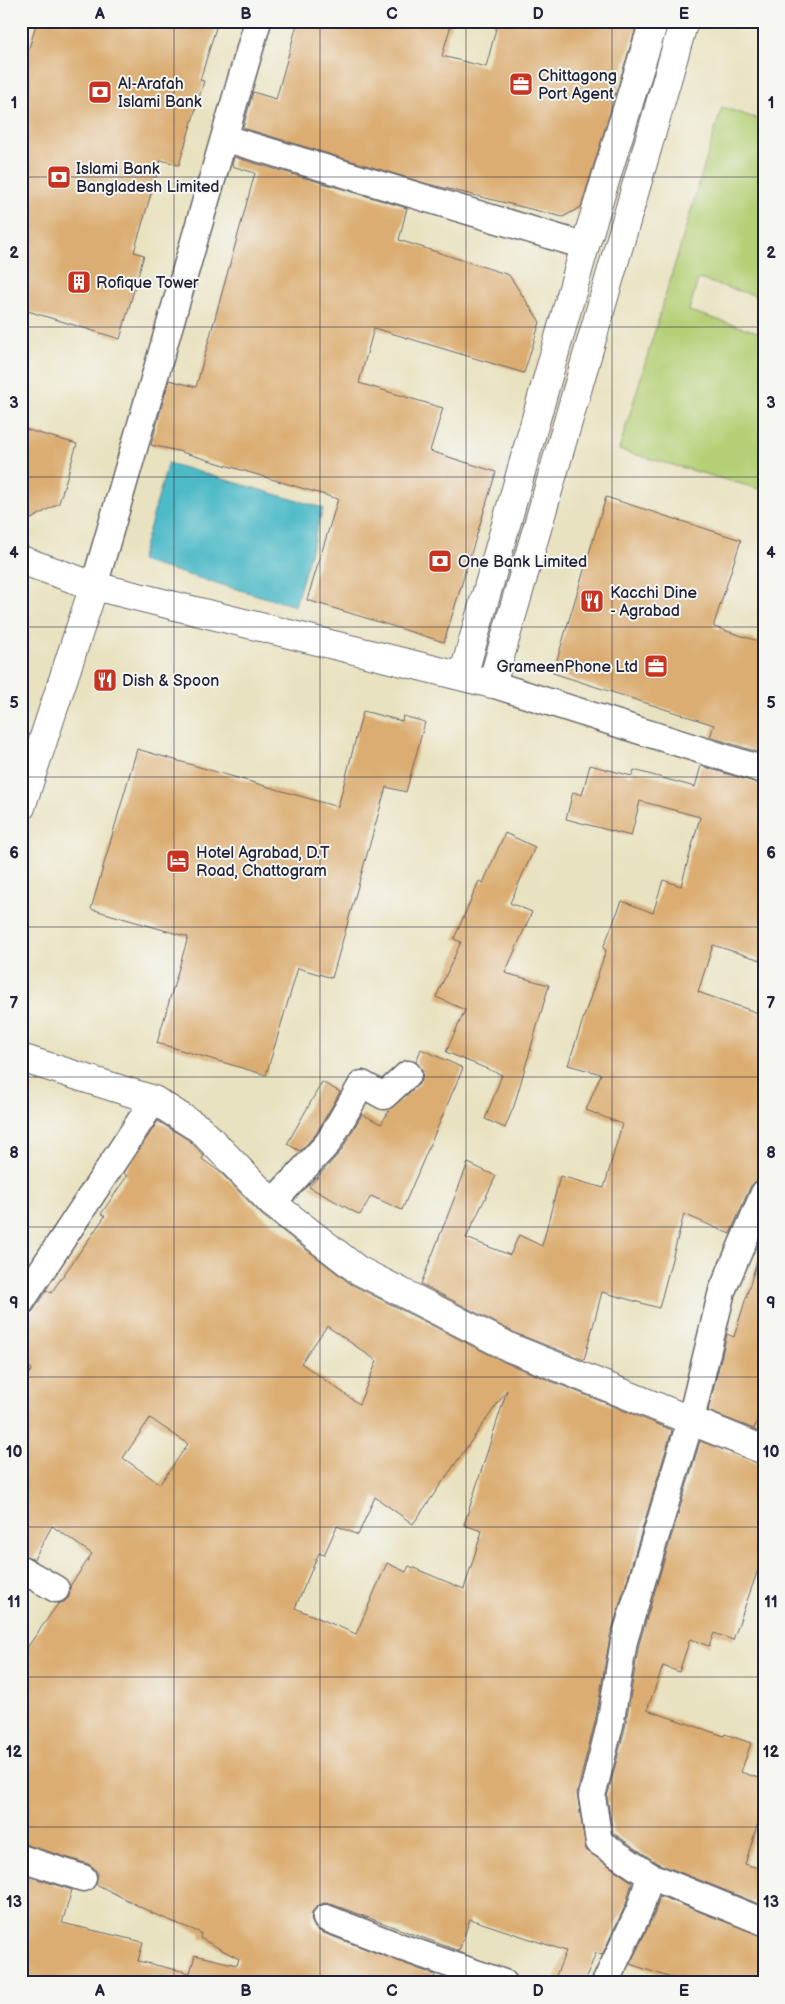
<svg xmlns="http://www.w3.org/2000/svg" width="785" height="2004" font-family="'Balsamiq Sans',sans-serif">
	<rect width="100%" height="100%" fill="#f6f6f2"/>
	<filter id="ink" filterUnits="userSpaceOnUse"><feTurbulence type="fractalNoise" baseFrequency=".02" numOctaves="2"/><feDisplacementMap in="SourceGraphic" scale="10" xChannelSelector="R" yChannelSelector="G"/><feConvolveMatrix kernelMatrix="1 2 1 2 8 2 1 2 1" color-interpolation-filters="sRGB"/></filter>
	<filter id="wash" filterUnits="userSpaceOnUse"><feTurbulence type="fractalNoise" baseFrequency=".0096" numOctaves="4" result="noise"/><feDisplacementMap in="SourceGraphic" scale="20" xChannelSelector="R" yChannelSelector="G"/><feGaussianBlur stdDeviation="1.12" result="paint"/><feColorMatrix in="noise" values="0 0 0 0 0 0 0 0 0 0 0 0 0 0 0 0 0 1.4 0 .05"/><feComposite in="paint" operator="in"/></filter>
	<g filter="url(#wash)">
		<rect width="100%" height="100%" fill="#e9e2c0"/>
		<path fill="#b4cf75" stroke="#6b7858" d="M722,107L764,121V298L698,279L689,311L764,334V473L759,489L619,450Z"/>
		<path fill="#4dbac7" stroke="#386e81" d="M168,463L323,508L295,606L140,561Z"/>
		<g id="blocks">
			<path fill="#dbad72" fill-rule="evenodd" d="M37,21H218L200,80L204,81L179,165L161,160L134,252L144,255L120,339L21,309V76Z
				M298,21H452L442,56L486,67L498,21H638L581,207L563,217L428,184L243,128L253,92L276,99Z
				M234,157L407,208L399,240L509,275L540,322L524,373L374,328L359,383L443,408L430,451L496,472L444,642L307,600L338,499L178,451L151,445L169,380L196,387L255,173L232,166Z
				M21,428L77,444L59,503L21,525Z
				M606,497L741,540L714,624V627L764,643V754L710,737L714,725L553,673Z
				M363,711L402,721L403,716L425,722L406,792L386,787L332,978L298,968L266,1075L157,1043L188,937L91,909L137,749L338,807Z
				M590,765L632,776L634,770L695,787L701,766L764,785V961L713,945L698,992L764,1015V1164L757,1180L750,1187L730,1234L684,1214L659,1308L602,1292L584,1360L517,1334L421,1284L468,1163L496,1176L466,1238L510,1255L519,1235L542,1246L560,1176L604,1188L622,1124L586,1110L601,1074L568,1065L606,950L603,948L622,901L653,913L663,880L681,886L700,817L640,801L631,836L566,819L573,792L582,795Z
				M505,833L535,847L510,903L532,912L505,973L549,985L514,1106L505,1128L485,1119L502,1075L446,1052L465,1010L436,997L461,942L454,939L479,881L483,883Z
				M421,1049L463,1068L402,1210L371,1196L360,1215L309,1187L341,1151L362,1114L381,1124L390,1109L418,1085L422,1079L423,1071L416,1062Z
				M322,1082L340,1092L316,1134L300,1151L287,1144Z
				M158,1121L190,1141L204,1156L202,1159L220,1172L262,1215L351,1284L504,1362L672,1430L610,1637L595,1722L577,1793L586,1850L632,1882L626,1904L602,1955L596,1953L584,1983H553L566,1951L470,1919L459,1951L331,1904L324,1903L317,1906L312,1912L311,1920L315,1928L321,1932L435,1975L433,1983H21V1874L72,1890L62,1923L143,1942L138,1961L190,1973L195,1955L237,1965L239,1959L200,1938L201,1933L154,1914L96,1884L98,1874L94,1868L88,1864L21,1843V1656L58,1604L64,1602L69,1597L70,1586L92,1554L52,1526L34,1559L21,1554V1385L32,1369L21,1362V1317L28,1315L33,1311L47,1290L51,1293L105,1216L101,1214L127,1176L124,1173ZM327,1326L377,1361L359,1404L301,1363ZM507,1390L464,1525L482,1531L464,1589L409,1566L406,1572L387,1563L356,1634L295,1608L319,1553L324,1555L337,1526L358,1535L375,1497L413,1524ZM150,1418L188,1444L160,1484L123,1458Z
				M764,1232V1248L758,1246Z
				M758,1258L764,1259V1400L754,1429L708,1411L727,1334L734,1337Z
				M700,1441L764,1465V1553L733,1640L714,1633L709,1646L690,1639L679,1672L663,1666L647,1710L724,1736L725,1734L751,1743L741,1772L764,1780V1804L745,1864L764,1870V1906L657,1863L613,1833L607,1797L625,1728L639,1644Z
				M660,1896L764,1937V1983H686L630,1964L654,1915Z"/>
		</g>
	</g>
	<g filter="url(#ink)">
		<use href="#blocks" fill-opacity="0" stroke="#68656a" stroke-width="1"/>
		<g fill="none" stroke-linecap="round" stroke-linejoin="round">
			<g stroke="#68656a" stroke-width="29">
				<path id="minor" d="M224,138L585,246
					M94,586L258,21
					M492,684L764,770
					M272,1203L328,1143L362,1084L384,1096L408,1074
					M21,1302L154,1100
					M21,1569L56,1589
					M21,1858L83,1878
					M650,1876L764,1922
					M326,1918L398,1946L504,1983
					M605,1983L640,1909L650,1876L599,1842L592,1796L610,1725L624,1641L691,1419L722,1291L764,1193"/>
			</g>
			<g stroke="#68656a" stroke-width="30">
				<path id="tertiary" d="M21,560L94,586L492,684L684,21
					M463,676L585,246L654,21
					M21,807L94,586
					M21,1058L154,1100L200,1129L272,1203L358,1270L511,1348L764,1450"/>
			</g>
			<use href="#minor" stroke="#fff" stroke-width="26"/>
			<use href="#tertiary" stroke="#fff" stroke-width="28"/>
		</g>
	</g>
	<path fill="none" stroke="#22223b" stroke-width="1" stroke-opacity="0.55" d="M174,21V1983M320,21V1983M466,21V1983M612,21V1983M21,177H764M21,327H764M21,477H764M21,627H764M21,777H764M21,927H764M21,1077H764M21,1227H764M21,1377H764M21,1527H764M21,1677H764M21,1827H764"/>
	<defs>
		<g id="office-square" transform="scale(1.25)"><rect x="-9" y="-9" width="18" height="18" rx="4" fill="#c8321e" stroke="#f6f6f2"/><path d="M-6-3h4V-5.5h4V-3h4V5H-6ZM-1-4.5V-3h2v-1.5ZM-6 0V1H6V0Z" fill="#fff"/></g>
		<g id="bank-square" transform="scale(1.25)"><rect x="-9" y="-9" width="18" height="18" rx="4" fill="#c8321e" stroke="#f6f6f2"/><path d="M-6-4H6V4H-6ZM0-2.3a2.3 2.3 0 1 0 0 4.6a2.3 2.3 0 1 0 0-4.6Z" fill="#fff"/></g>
		<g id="building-square" transform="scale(1.25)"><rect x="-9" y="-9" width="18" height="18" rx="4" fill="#c8321e" stroke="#f6f6f2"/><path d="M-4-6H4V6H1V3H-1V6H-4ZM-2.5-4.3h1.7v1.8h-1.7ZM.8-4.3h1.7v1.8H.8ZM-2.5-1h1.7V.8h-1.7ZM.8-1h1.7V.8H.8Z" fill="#fff"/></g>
		<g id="restaurant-square" transform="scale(1.25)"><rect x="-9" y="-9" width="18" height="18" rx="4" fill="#c8321e" stroke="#f6f6f2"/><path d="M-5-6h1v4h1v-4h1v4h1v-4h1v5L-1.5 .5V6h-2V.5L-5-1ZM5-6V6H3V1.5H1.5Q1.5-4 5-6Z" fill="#fff"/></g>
		<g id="hotel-square" transform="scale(1.25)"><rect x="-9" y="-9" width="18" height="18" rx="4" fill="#c8321e" stroke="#f6f6f2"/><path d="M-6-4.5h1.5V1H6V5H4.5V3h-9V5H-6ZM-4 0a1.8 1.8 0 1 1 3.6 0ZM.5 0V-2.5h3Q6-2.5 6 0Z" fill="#fff"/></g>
	</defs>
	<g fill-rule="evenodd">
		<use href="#office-square" x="521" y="84"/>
		<use href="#bank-square" x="100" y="92"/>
		<use href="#bank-square" x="59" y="177"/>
		<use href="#building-square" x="79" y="282"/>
		<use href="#bank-square" x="440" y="561"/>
		<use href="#restaurant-square" x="592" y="601"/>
		<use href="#office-square" x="656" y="666"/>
		<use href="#restaurant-square" x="105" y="680"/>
		<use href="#hotel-square" x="178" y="861"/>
	</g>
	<g text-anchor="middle" stroke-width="4" stroke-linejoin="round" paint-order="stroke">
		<g font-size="16" fill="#22223b" stroke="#f6f6f2" text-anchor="start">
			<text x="538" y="81">Chittagong<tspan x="538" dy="18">Port Agent</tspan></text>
			<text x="118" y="89">Al-Arafah<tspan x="118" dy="18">Islami Bank</tspan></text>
			<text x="76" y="174">Islami Bank<tspan x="76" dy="18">Bangladesh Limited</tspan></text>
			<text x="96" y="288">Rofique Tower</text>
			<text x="458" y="567">One Bank Limited</text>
			<text x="610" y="598">Kacchi Dine<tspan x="610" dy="18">- Agrabad</tspan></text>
			<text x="638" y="672" text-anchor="end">GrameenPhone Ltd</text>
			<text x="122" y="686">Dish &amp; Spoon</text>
			<text x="196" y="858">Hotel Agrabad, D.T<tspan x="196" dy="18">Road, Chattogram</tspan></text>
		</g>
	</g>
	<rect width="785" height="2004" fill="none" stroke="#f6f6f2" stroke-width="55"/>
	<rect x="28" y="28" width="730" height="1948" fill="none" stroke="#22223b" stroke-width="2"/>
	<g font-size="16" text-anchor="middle" font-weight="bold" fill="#22223b">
		<text x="100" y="19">A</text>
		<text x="246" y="19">B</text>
		<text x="392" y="19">C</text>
		<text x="538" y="19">D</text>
		<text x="684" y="19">E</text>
		<text x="14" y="108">1</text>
		<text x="771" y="108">1</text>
		<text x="14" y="258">2</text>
		<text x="771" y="258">2</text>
		<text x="14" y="408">3</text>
		<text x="771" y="408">3</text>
		<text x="14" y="558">4</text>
		<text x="771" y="558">4</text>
		<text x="14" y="708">5</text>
		<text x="771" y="708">5</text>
		<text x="14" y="858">6</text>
		<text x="771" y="858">6</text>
		<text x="14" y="1008">7</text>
		<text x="771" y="1008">7</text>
		<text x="14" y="1158">8</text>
		<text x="771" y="1158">8</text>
		<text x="14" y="1308">9</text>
		<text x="771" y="1308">9</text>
		<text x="14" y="1457">10</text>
		<text x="771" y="1457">10</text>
		<text x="14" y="1607">11</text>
		<text x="771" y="1607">11</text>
		<text x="14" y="1757">12</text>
		<text x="771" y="1757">12</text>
		<text x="14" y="1907">13</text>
		<text x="771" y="1907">13</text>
		<text x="100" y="1996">A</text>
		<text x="246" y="1996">B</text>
		<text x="392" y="1996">C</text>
		<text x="538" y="1996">D</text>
		<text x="684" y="1996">E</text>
	</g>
</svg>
